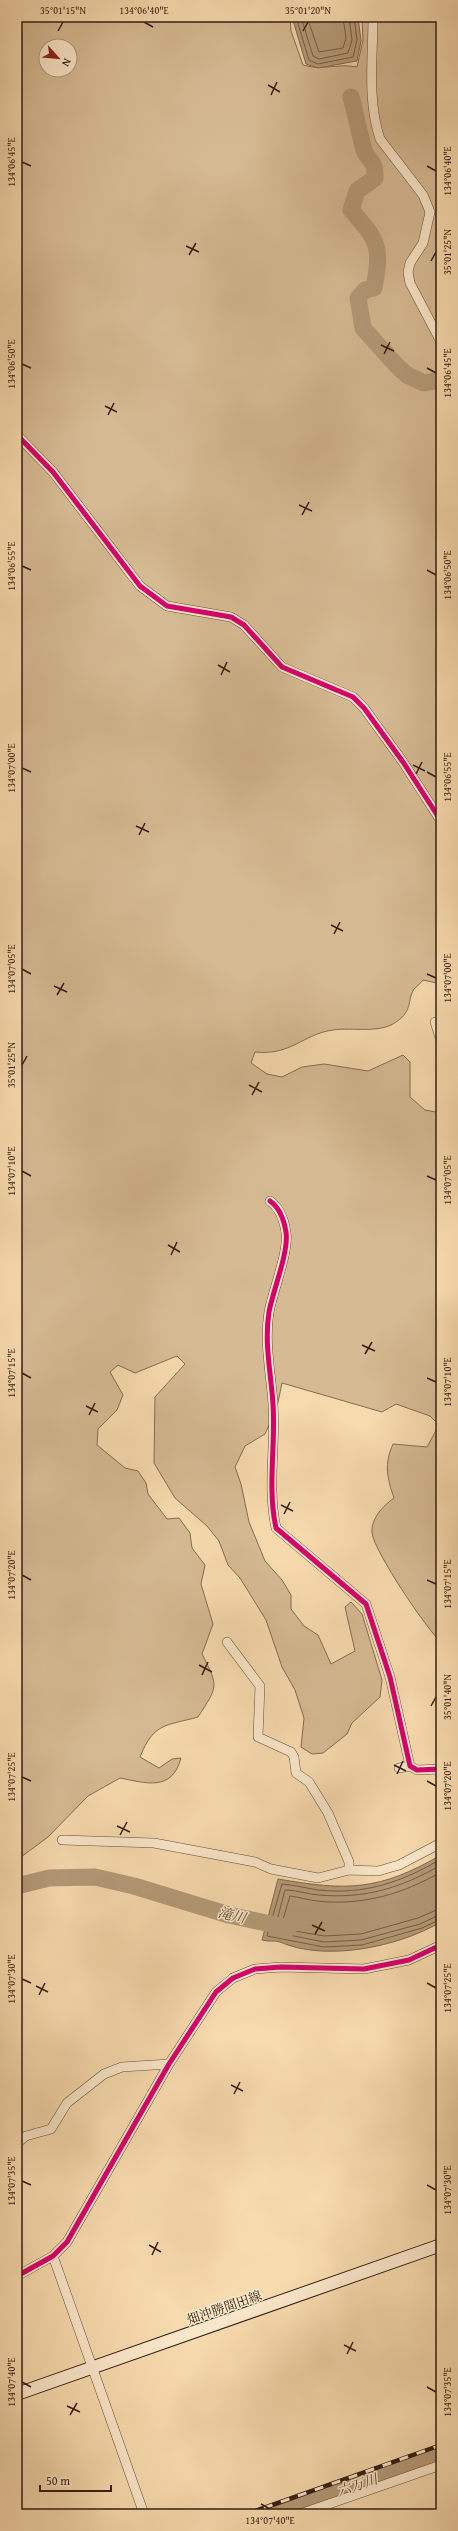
<svg xmlns="http://www.w3.org/2000/svg" width="458" height="2531" font-family="'Gentium Book Plus','Noto Serif JP',serif">
	<rect width="100%" height="100%" fill="#f7daae"/>
	<filter id="stains"><feTurbulence type="fractalNoise" baseFrequency=".005" numOctaves="4"/><feColorMatrix values="0 0 0 0 .2 0 0 0 0 .09 0 0 0 0 .02 0 0 0 .5 -.17"/></filter>
	<radialGradient id="worn" r=".72"><stop offset=".6" stop-color="#630" stop-opacity="0"/><stop offset="1" stop-color="#630" stop-opacity=".3"/></radialGradient>
	<path fill="#d6ba93" stroke="#866c51" fill-rule="evenodd" d="M17,17H290L291,31L303,65C322,71 339,63 357,67L363,40L362,17H441V984L423,980C421,983 417,986 414,989C407,1000 413,1011 396,1022C380,1034 352,1027 333,1030C303,1034 291,1056 255,1052L251,1063L267,1074L282,1077L302,1067L324,1064L368,1071L403,1055L410,1062V1097L425,1110L441,1113V1642C427,1630 374,1551 372,1533C371,1518 383,1506 394,1498C387,1478 384,1464 393,1444L427,1447L439,1425L430,1416L396,1404L382,1412L282,1383L277,1407L265,1434L245,1446L235,1467L241,1484L249,1522L265,1561L282,1580L291,1595V1609L304,1626L318,1635L331,1664L355,1651L345,1607L351,1602L362,1614L382,1680L380,1697L352,1723L347,1734L323,1753L312,1754L301,1747L304,1718L295,1690L282,1667L266,1620L240,1578L228,1565L219,1541L207,1526L175,1498L154,1463L155,1397L185,1364L177,1356L135,1373L118,1365L110,1372L123,1395L117,1410L98,1429L97,1445L125,1468L138,1471L146,1483L148,1494L167,1519L179,1518L190,1533L192,1548L205,1565L201,1584L213,1624L202,1654C219,1687 218,1686 198,1717C166,1726 154,1722 140,1757L159,1768L172,1759L181,1758C172,1792 146,1783 120,1778L88,1796L48,1837L17,1860ZM46,46H70V70H46Z"/>
	<path fill="#b59a78" stroke="#82684e" d="M292,17H358L361,41L357,61L318,68L306,64Z
		M441,1855V1922C398,1947 326,1962 280,1942C275,1940 268,1942 262,1940L278,1879C347,1891 379,1891 441,1855Z"/>
	<g fill="none" stroke-linecap="round" stroke-linejoin="round">
		<path stroke="#755c44" stroke-width="1" d="M296,17L309,60L318,64L353,57L357,40L354,17
			M301,17L313,56L319,59L348,53L352,40L349,17
			M307,17L319,52L343,48L346,38L343,17
			M441,1859C402,1882 365,1895 318,1890C306,1888 294,1885 282,1884L267,1936L324,1947L362,1945L422,1928L441,1919
			M441,1865C401,1888 365,1899 319,1895C307,1894 296,1890 285,1890L274,1932L324,1942L361,1940L420,1924L441,1914
			M441,1872C403,1894 362,1906 317,1901C308,1900 299,1897 290,1896L281,1926L289,1930L324,1936L361,1934L418,1918L441,1908"/>
		<path stroke="#b59a78" stroke-width="17" d="M351,97C356,114 359,132 364,150C369,163 376,159 375,178L357,191L351,210C378,241 382,245 374,288L365,290L358,298L363,328L397,366L407,375L424,383L441,380
			M17,1886L49,1878L95,1877L134,1886L229,1915L289,1928
			M272,2514L441,2455"/>
		<g stroke="#664d37" stroke-width="10">
			<path id="street" d="M373,17C373,56 367,101 380,139L423,195L430,212L423,243L410,263L408,272L410,283L441,342
				M17,435L53,472L140,586L167,606L231,617L244,625L282,667L353,697L364,708L403,762L441,821
				M435,1022L441,1041
				M270,1201C280,1208 284,1220 286,1232C289,1252 273,1290 269,1312C264,1343 271,1373 273,1404C276,1445 267,1486 276,1528L366,1604L390,1677L410,1766L417,1770L441,1769
				M227,1642L260,1686L258,1737L291,1752L294,1757L296,1773L309,1782L328,1813L349,1862V1870
				M399,1768L410,1766
				M62,1840L154,1843L255,1862L271,1869L318,1878L349,1870L378,1871L399,1865L441,1843
				M17,2143L26,2136L51,2129L67,2103L104,2074L122,2067L169,2064
				M53,2256L144,2514
				M17,2276L53,2256L67,2242L169,2064L216,1992L233,1978L255,1969L281,1967L364,1969L409,1960L441,1945
				M300,2514L441,2465"/>
		</g>
		<g stroke="#351e0f" stroke-width="14">
			<path id="secondary" d="M17,2394L441,2245"/>
		</g>
		<use href="#street" stroke="#fae7ca" stroke-width="9"/>
		<use href="#secondary" stroke="#fae7ca" stroke-width="12"/>
		<g stroke="#351e0f" stroke-width="4.5">
			<path id="rail" d="M247,2514L441,2445"/>
		</g>
		<use href="#rail" stroke="#fae7ca" stroke-width="3" stroke-dasharray="9" stroke-linecap="butt"/>
		<g stroke="#fae7ca" stroke-width="8">
			<path id="cycleway" d="M17,435L53,472L140,586L167,606L231,617L244,625L282,667L353,697L364,708L403,762L441,821
				M270,1201C280,1208 284,1220 286,1232C289,1252 273,1290 269,1312C264,1343 271,1373 273,1404C276,1445 267,1486 276,1528L366,1604L390,1677L410,1766L417,1770L441,1769
				M17,2276L53,2256L67,2242L169,2064L216,1992L233,1978L255,1969L281,1967L364,1969L409,1960L441,1945"/>
		</g>
		<use href="#cycleway" stroke="#d6006c" stroke-width="5"/>
	</g>
	<path fill="none" stroke="#351e0f" stroke-width="1.5" d="M144,22L153,27M58,31L63,22M303,31L308,22M268,85L280,92M271,95L277,82M22,162L31,166M427,166L436,171M186,246L199,252M189,255L196,243M431,261L436,252M381,345L394,351M384,354L390,342M22,364L31,368M427,368L436,373M105,406L117,412M108,415L114,403M299,505L312,511M302,515L309,502M22,566L31,570M427,570L436,575M218,665L230,672M221,675L227,662M413,765L425,771M22,768L31,772M427,772L436,777M416,774L422,762M136,826L149,832M139,835L145,823M331,925L343,931M334,934L340,922M22,969L31,974M427,974L436,978M54,986L67,992M57,995L64,983M22,1065L27,1056M249,1085L262,1092M252,1095L259,1082M22,1171L31,1176M427,1176L436,1180M168,1245L180,1252M171,1255L177,1242M362,1345L375,1351M365,1354L372,1342M22,1373L31,1378M427,1378L436,1382M86,1406L98,1412M89,1415L95,1403M281,1505L293,1511M284,1514L290,1502M22,1575L31,1580M427,1580L436,1584M199,1665L212,1672M202,1675L208,1662M431,1706L436,1697M394,1765L406,1771M397,1774L403,1761M22,1777L31,1781M427,1781L436,1786M117,1826L130,1832M120,1835L127,1822M312,1925L325,1931M315,1934L322,1922M22,1979L31,1983M427,1983L436,1988M36,1986L48,1992M39,1995L45,1983M231,2085L243,2091M234,2094L240,2082M22,2181L31,2185M427,2185L436,2190M149,2245L161,2252M152,2255L158,2242M344,2345L356,2351M347,2354L353,2342M22,2382L31,2387M427,2387L436,2392M67,2406L80,2412M70,2415L77,2403M261,2504L270,2509"/>
	<g text-anchor="middle" stroke-width="3" stroke-linejoin="round" paint-order="stroke">
		<g font-size="13" fill="#351e0f" stroke="#fae7ca">
			<text transform="translate(224 2307) rotate(-19)" y="5">畑沖勝間田線</text>
		</g>
		<g font-size="14" font-style="italic" fill="#624934" stroke="#fae7ca">
			<text transform="translate(232 1915) rotate(14)" y="5">滝川</text>
			<text transform="translate(357 2485) rotate(-19)" y="5">六万川</text>
		</g>
	</g>
	<rect width="458" height="2531" fill="none" stroke="#f7daae" stroke-width="44"/>
	<g transform="translate(58 58) rotate(117)"><circle r="19" fill="#fae7ca" stroke="#ab977f"/>
	<path d="M0-3L7 15L0 10L-7 15Z" fill="#8f2418"/>
	<text y="-6" font-size="11" font-weight="bold" text-anchor="middle" fill="#351e0f">N</text>
	</g>
	<path d="M40 2485v6h71v-6" fill="none" stroke="#351e0f" stroke-width="2"/>
	<text x="46" y="2485" font-size="12" fill="#351e0f" stroke="#fae7ca" stroke-width="3" paint-order="stroke">50 m</text>
	<rect x="22" y="22" width="414" height="2487" fill="none" stroke="#351e0f" stroke-width="1.5"/>
	<g font-size="10" text-anchor="middle" fill="#351e0f">
		<text x="63" y="14">35°01'15"N</text>
		<text x="144" y="14">134°06'40"E</text>
		<text x="308" y="14">35°01'20"N</text>
		<text transform="translate(11 162) rotate(-90)" y="4">134°06'45"E</text>
		<text transform="translate(447 171) rotate(-90)" y="4">134°06'40"E</text>
		<text transform="translate(447 252) rotate(-90)" y="4">35°01'25"N</text>
		<text transform="translate(11 364) rotate(-90)" y="4">134°06'50"E</text>
		<text transform="translate(447 373) rotate(-90)" y="4">134°06'45"E</text>
		<text transform="translate(11 566) rotate(-90)" y="4">134°06'55"E</text>
		<text transform="translate(447 575) rotate(-90)" y="4">134°06'50"E</text>
		<text transform="translate(11 768) rotate(-90)" y="4">134°07'00"E</text>
		<text transform="translate(447 777) rotate(-90)" y="4">134°06'55"E</text>
		<text transform="translate(11 969) rotate(-90)" y="4">134°07'05"E</text>
		<text transform="translate(447 978) rotate(-90)" y="4">134°07'00"E</text>
		<text transform="translate(11 1065) rotate(-90)" y="4">35°01'25"N</text>
		<text transform="translate(11 1171) rotate(-90)" y="4">134°07'10"E</text>
		<text transform="translate(447 1180) rotate(-90)" y="4">134°07'05"E</text>
		<text transform="translate(11 1373) rotate(-90)" y="4">134°07'15"E</text>
		<text transform="translate(447 1382) rotate(-90)" y="4">134°07'10"E</text>
		<text transform="translate(11 1575) rotate(-90)" y="4">134°07'20"E</text>
		<text transform="translate(447 1584) rotate(-90)" y="4">134°07'15"E</text>
		<text transform="translate(447 1697) rotate(-90)" y="4">35°01'40"N</text>
		<text transform="translate(11 1777) rotate(-90)" y="4">134°07'25"E</text>
		<text transform="translate(447 1786) rotate(-90)" y="4">134°07'20"E</text>
		<text transform="translate(11 1979) rotate(-90)" y="4">134°07'30"E</text>
		<text transform="translate(447 1988) rotate(-90)" y="4">134°07'25"E</text>
		<text transform="translate(11 2181) rotate(-90)" y="4">134°07'35"E</text>
		<text transform="translate(447 2190) rotate(-90)" y="4">134°07'30"E</text>
		<text transform="translate(11 2382) rotate(-90)" y="4">134°07'40"E</text>
		<text transform="translate(447 2392) rotate(-90)" y="4">134°07'35"E</text>
		<text x="270" y="2524">134°07'40"E</text>
	</g>
	<rect width="100%" height="100%" filter="url(#stains)"/>
	<rect width="100%" height="100%" fill="url(#worn)"/>
</svg>
